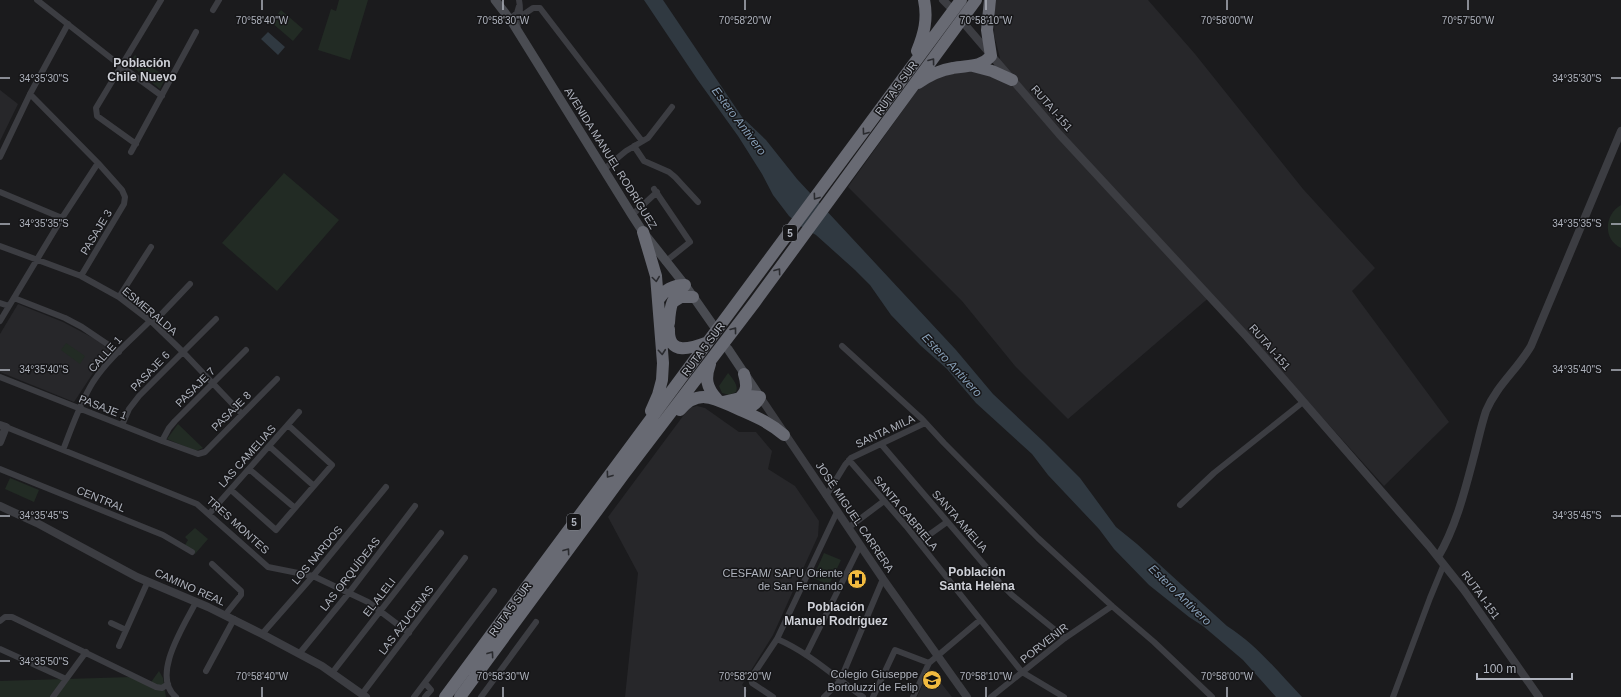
<svg xmlns="http://www.w3.org/2000/svg" width="1621" height="697" font-family="Helvetica,sans-serif">
	<rect width="100%" height="100%" fill="#1b1b1d"/>
	<path fill="#27272a" d="M996,0H1148L1195,54L1303,189L1375,268L1352,291L1449,422L1384,486L1212,295L1068,419L1015,366L962,301L848,187L918,89L927,83L951,73L968,70L986,75L1000,58L994,35L995,8Z
		M0,90L18,104L0,141Z
		M18,304L63,322L95,339L110,350V354L97,367L74,402L0,372V334Z
		M697,406L705,408L739,432H756L772,451L768,469L795,486L819,521L818,536L773,635L742,685L747,690L744,697H625L638,573L608,517L689,408Z
		M930,669L952,697H917Z"/>
	<path fill="#222b24" d="M339,0H368L350,60L318,50L331,9L336,11Z
		M281,10L303,29L293,41L271,22Z
		M135,55L166,77L160,89L129,64Z
		M284,173L339,220L277,291L222,243Z
		M1621,205V248C1602,239 1605,214 1621,205Z
		M66,343L85,356L80,364L61,350Z
		M728,373C732,378 739,385 736,392L729,395L722,393L719,386Z
		M178,424L203,448L196,451L167,439Z
		M10,478L39,490L34,502L5,489Z
		M195,528L208,539L195,554L185,545L188,540L185,537Z
		M824,553L841,560L829,585L813,578Z
		M159,671L163,678L166,697H0V681L132,677L149,685Z"/>
	<path fill="#303941" d="M644,0H663L742,117L766,140L797,179L956,350L993,394L1044,442L1080,478L1116,527L1137,544L1227,626C1257,645 1278,672 1302,697H1276L1243,660L1203,626L1189,617L1149,585L1114,549L1099,529L1048,475L1032,454L976,403L947,369L920,345L891,315L870,285L855,270L816,235L802,227L789,216L773,195L762,174L738,136L697,79Z
		M268,32L285,47L278,55L261,39Z"/>
	<g fill="none" stroke-linecap="round" stroke-linejoin="round">
		<path stroke="#3c3d42" stroke-width="6" d="M37,0L121,66L162,96
			M213,10L219,0
			M520,17L533,8H540L642,141
			M510,19L517,13L519,6
			M517,31C518,17 522,15 519,0
			M30,94L98,163L122,190L125,197L124,204L81,276
			M136,144L97,116L96,108L161,0
			M634,146L644,161L669,172L675,177L698,202
			M131,152L196,32
			M0,157L30,94L68,24
			M603,170L626,151L648,138L672,107
			M654,189L690,242L665,262
			M0,192L62,218
			M632,215L657,192
			M0,246L81,276L119,297L153,323L183,352L242,414
			M119,297L151,247
			M14,298L65,318L82,327L119,352
			M0,303L9,306
			M0,321L62,218L98,163
			M153,323L190,284
			M842,346L922,419L944,443L1038,538L1112,606L1154,642L1212,697
			M0,377L162,441L198,454L205,452L277,379
			M122,425L129,409L139,396L216,319
			M6,427L197,504L268,567L313,576L368,602L409,633
			M162,441L169,428L175,421L246,350
			M881,444L999,582L1012,595L1065,638
			M269,446L314,486
			M63,450C72,427 80,403 93,382C108,359 131,340 150,321
			M849,460L906,526L1022,672L1064,697
			M0,469L163,535L192,552
			M249,469L295,508
			M231,490L276,530L332,465L288,425
			M826,496L845,465L851,458L925,423
			M1180,505L1214,473L1303,402
			M209,514L299,412
			M848,528L884,501
			M919,542L947,522
			M212,564L241,591V595L225,615
			M0,621L5,617H12L156,687L162,688L168,684
			M111,623L126,630
			M262,634L313,576L386,487
			M777,639C808,652 835,677 863,697
			M119,646L148,581
			M0,649L66,679
			M299,654L348,594L415,506
			M806,655L860,546
			M206,671L234,619
			M332,673L441,533
			M425,683L431,690L425,697
			M362,694L465,558
			M53,697L86,652
			M176,697C150,676 185,624 196,602
			M414,697L494,591
			M481,697L536,622
			M773,697L752,683L751,678L777,639L837,512
			M824,697L840,681L883,579
			M873,697L895,650L929,663
			M913,697L929,663L980,620
			M991,697L1065,638L1112,606
			M1393,697L1430,598L1444,564"/>
		<path stroke="#3c3d42" stroke-width="8" d="M943,0L949,6
			M967,27L1059,134L1247,337L1429,546L1464,590L1539,697
			M760,397L883,579L967,697
			M0,425L6,427L0,442
			M0,506L37,523L137,577L208,607L262,634L322,666L366,697
			M1438,557C1456,527 1465,490 1474,456C1478,441 1481,426 1486,411C1497,385 1517,370 1531,346L1621,131"/>
		<path stroke="#4a4c52" stroke-width="9" d="M495,0L512,22L632,215L643,232L685,285L713,325
			M728,349L760,397"/>
		<path stroke="#686a73" stroke-width="12" d="M917,51C924,34 928,19 924,0
			M973,66L992,71L1012,80
			M918,83C928,76 940,70 953,68C967,65 980,68 991,56L987,30L990,0
			M643,232L656,276L663,363L662,380L658,395L651,411
			M659,299C665,289 674,285 685,285
			M673,302L681,297H693
			M669,323C670,305 672,298 685,285
			M669,329C668,357 692,348 708,342
			M710,364C705,378 706,387 717,399
			M738,399C748,392 747,384 744,374
			M723,402L749,396L760,397C755,407 746,409 736,408
			M680,410C699,387 717,400 738,409C756,417 769,422 784,435
			M445,697L961,0
			M460,697L624,474L755,302L976,0"/>
	</g>
	<defs><path id="oneway-chevron" d="M-2-3.5L2.5 0L-2 3.5" fill="none" stroke-width="1.6" stroke-linecap="round" stroke-linejoin="round"/></defs>
	<g stroke="#2a2b2f">
		<use href="#oneway-chevron" transform="translate(932 61) rotate(-53)"/>
		<use href="#oneway-chevron" transform="translate(865 132) rotate(126)"/>
		<use href="#oneway-chevron" transform="translate(816 197) rotate(126)"/>
		<use href="#oneway-chevron" transform="translate(778 271) rotate(-54)"/>
		<use href="#oneway-chevron" transform="translate(656 279) rotate(82)"/>
		<use href="#oneway-chevron" transform="translate(734 330) rotate(-52)"/>
		<use href="#oneway-chevron" transform="translate(662 352) rotate(85)"/>
		<use href="#oneway-chevron" transform="translate(609 475) rotate(126)"/>
		<use href="#oneway-chevron" transform="translate(567 551) rotate(-54)"/>
		<use href="#oneway-chevron" transform="translate(491 654) rotate(-54)"/>
	</g>
	<path fill="none" stroke="#aeb2bc" stroke-width="1.5" d="M262,0V10M503,0V10M745,0V10M986,0V10M1227,0V10M1468,0V10M0,78H10M1611,78H1621M0,224H10M1611,224H1621M0,370H10M1611,370H1621M0,516H10M1611,516H1621M0,661H10M262,687V697M503,687V697M745,687V697M986,687V697M1227,687V697"/>
	<defs>
		<g id="hospital-disc" transform="scale(1)"><circle r="9.5" fill="#f1ba3f" stroke="#161618"/><path d="M-5-5h3v3.5h4V-5h3V5h-3V1.5h-4V5h-3Z" fill="#111"/></g>
		<g id="school-disc" transform="scale(1)"><circle r="9.5" fill="#f1ba3f" stroke="#161618"/><path d="M0-5L7-2L0 1L-7-2ZM-4 1L0 2.5L4 1V4Q0 6-4 4Z" fill="#111"/></g>
	</defs>
	<g fill-rule="evenodd">
		<use href="#hospital-disc" x="857" y="579"/>
		<use href="#school-disc" x="932" y="680"/>
	</g>
	<g text-anchor="middle" stroke-width="3" stroke-linejoin="round" paint-order="stroke">
		<g fill="#161618" stroke="#80838b" stroke-width="1">
			<rect x="783" y="225" width="14" height="16" rx="3"/>
			<rect x="567" y="514" width="14" height="16" rx="3"/>
		</g>
		<g font-size="10" font-weight="bold" fill="#aeb2bc">
			<text x="790" y="237">5</text>
			<text x="574" y="526">5</text>
		</g>
		<g font-size="11" fill="#aeb2bc" stroke="#161618">
			<text transform="translate(896 88) rotate(-54)" y="4">RUTA 5 SUR</text>
			<text transform="translate(1052 108) rotate(49)" y="4">RUTA I-151</text>
			<text transform="translate(611 158) rotate(58)" y="4">AVENIDA MANUEL RODRÍGUEZ</text>
			<text transform="translate(96 232) rotate(-59)" y="4">PASAJE 3</text>
			<text transform="translate(150 311) rotate(40)" y="4">ESMERALDA</text>
			<text transform="translate(1270 347) rotate(49)" y="4">RUTA I-151</text>
			<text transform="translate(703 349) rotate(-53)" y="4">RUTA 5 SUR</text>
			<text transform="translate(105 354) rotate(-48)" y="4">CALLE 1</text>
			<text transform="translate(150 371) rotate(-46)" y="4">PASAJE 6</text>
			<text transform="translate(195 387) rotate(-45)" y="4">PASAJE 7</text>
			<text transform="translate(103 407) rotate(21)" y="4">PASAJE 1</text>
			<text transform="translate(231 411) rotate(-45)" y="4">PASAJE 8</text>
			<text transform="translate(885 431) rotate(-25)" y="4">SANTA MILA</text>
			<text transform="translate(247 456) rotate(-48)" y="4">LAS CAMELIAS</text>
			<text transform="translate(101 499) rotate(22)" y="4">CENTRAL</text>
			<text transform="translate(906 513) rotate(50)" y="4">SANTA GABRIELA</text>
			<text transform="translate(855 517) rotate(56)" y="4">JOSÉ MIGUEL CARRERA</text>
			<text transform="translate(960 521) rotate(49)" y="4">SANTA AMELIA</text>
			<text transform="translate(238 525) rotate(42)" y="4">TRES MONTES</text>
			<text transform="translate(317 555) rotate(-50)" y="4">LOS NARDOS</text>
			<text transform="translate(350 574) rotate(-52)" y="4">LAS ORQUÍDEAS</text>
			<text transform="translate(190 587) rotate(24)" y="4">CAMINO REAL</text>
			<text transform="translate(1481 595) rotate(54)" y="4">RUTA I-151</text>
			<text transform="translate(379 597) rotate(-52)" y="4">EL ALELI</text>
			<text transform="translate(510 609) rotate(-54)" y="4">RUTA 5 SUR</text>
			<text transform="translate(406 620) rotate(-53)" y="4">LAS AZUCENAS</text>
			<text transform="translate(1044 643) rotate(-38)" y="4">PORVENIR</text>
		</g>
		<g font-size="11" fill="#aeb2bc" stroke="#161618" text-anchor="end">
			<text x="843" y="577">CESFAM/ SAPU Oriente<tspan x="843" dy="13">de San Fernando</tspan></text>
			<text x="918" y="678">Colegio Giuseppe<tspan x="918" dy="13">Bortoluzzi de Felip</tspan></text>
		</g>
		<g font-size="12" font-weight="bold" fill="#cfd1d8" stroke="#161618">
			<text x="142" y="67">Población<tspan x="142" dy="14">Chile Nuevo</tspan></text>
			<text x="977" y="576">Población<tspan x="977" dy="14">Santa Helena</tspan></text>
			<text x="836" y="611">Población<tspan x="836" dy="14">Manuel Rodríguez</tspan></text>
		</g>
		<g font-size="12" font-style="italic" fill="#869eb6" stroke="#161618">
			<text transform="translate(739 121) rotate(53)" y="4">Estero Antivero</text>
			<text transform="translate(952 365) rotate(47)" y="4">Estero Antivero</text>
			<text transform="translate(1180 595) rotate(44)" y="4">Estero Antivero</text>
		</g>
	</g>
	<g font-size="10" text-anchor="middle" fill="#aeb2bc" stroke="#161618" stroke-width="3" stroke-linejoin="round" paint-order="stroke">
		<text x="262" y="24">70°58'40"W</text>
		<text x="503" y="24">70°58'30"W</text>
		<text x="745" y="24">70°58'20"W</text>
		<text x="986" y="24">70°58'10"W</text>
		<text x="1227" y="24">70°58'00"W</text>
		<text x="1468" y="24">70°57'50"W</text>
		<text x="44" y="82">34°35'30"S</text>
		<text x="1577" y="82">34°35'30"S</text>
		<text x="44" y="227">34°35'35"S</text>
		<text x="1577" y="227">34°35'35"S</text>
		<text x="44" y="373">34°35'40"S</text>
		<text x="1577" y="373">34°35'40"S</text>
		<text x="44" y="519">34°35'45"S</text>
		<text x="1577" y="519">34°35'45"S</text>
		<text x="44" y="665">34°35'50"S</text>
		<text x="262" y="680">70°58'40"W</text>
		<text x="503" y="680">70°58'30"W</text>
		<text x="745" y="680">70°58'20"W</text>
		<text x="986" y="680">70°58'10"W</text>
		<text x="1227" y="680">70°58'00"W</text>
	</g>
	<path d="M1477 673v6h95v-6" fill="none" stroke="#aeb2bc" stroke-width="2"/>
	<text x="1483" y="673" font-size="12" fill="#aeb2bc" stroke="#161618" stroke-width="3" paint-order="stroke">100 m</text>
</svg>
